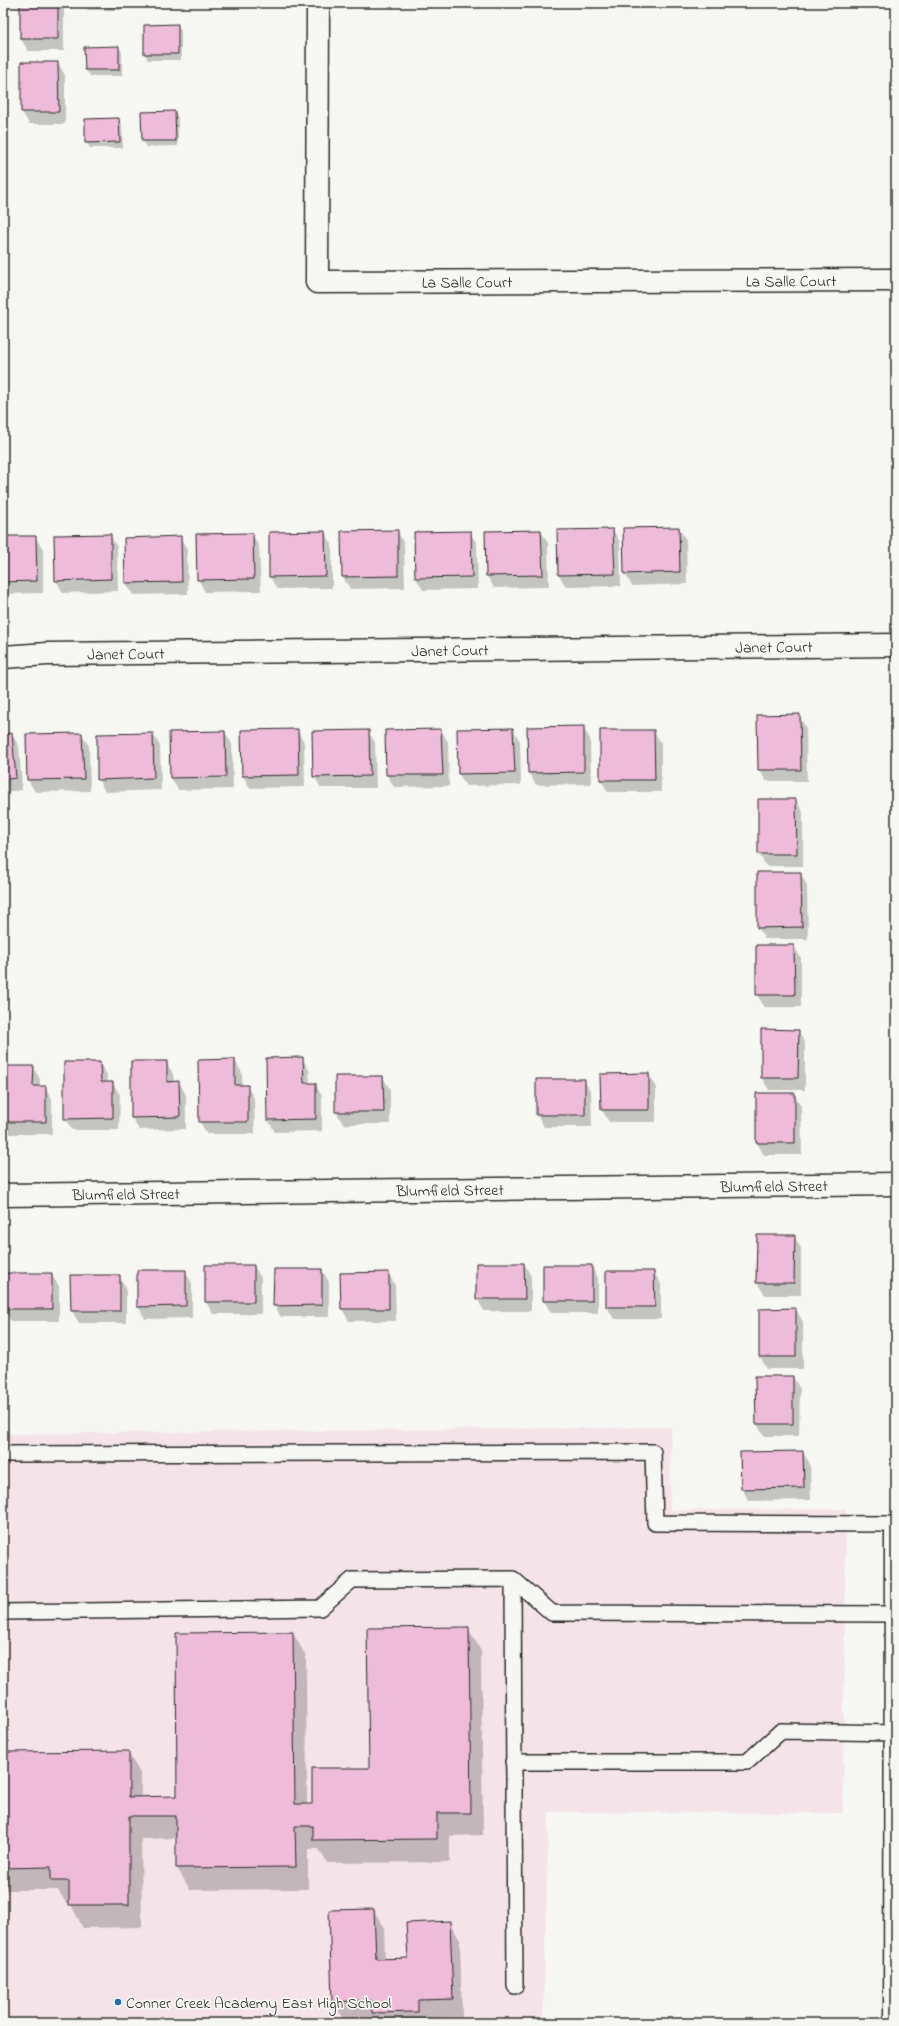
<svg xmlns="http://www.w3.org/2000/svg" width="899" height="2026" font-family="'Indie Flower',sans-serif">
	<rect width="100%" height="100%" fill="#f6f6f2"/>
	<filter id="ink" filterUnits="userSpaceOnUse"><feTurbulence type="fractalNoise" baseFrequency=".025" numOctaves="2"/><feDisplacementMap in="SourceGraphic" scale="8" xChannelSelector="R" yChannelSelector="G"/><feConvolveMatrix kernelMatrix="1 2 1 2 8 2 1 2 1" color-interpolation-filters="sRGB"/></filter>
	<g filter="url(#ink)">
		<path fill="#f4e4ea" d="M671,1427L670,1510L846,1509L843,1813L549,1812L543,2023H3V1434Z"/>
		<path fill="#0003" d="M21,3H64V51H28L21,39Z
			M85,3H120L121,10H88Z
			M177,25L181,31V60H148L145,54V26Z
			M119,47L122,53V76H90L86,70V48Z
			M22,63H58L65,75V124H29L22,112Z
			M175,112L178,118V146L146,147L143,141L142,113Z
			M119,119L122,125L123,148H90L86,142Z
			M679,528L686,540L687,584L632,586L625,574Z
			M613,530L620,542L621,586L566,587L559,575L558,531Z
			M397,531L404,543L405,588L350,589L343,577Z
			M541,531L548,543L549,587L494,588L487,576L486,532Z
			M270,532H325L332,544V588L277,589L270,577Z
			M470,532L477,544L478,589L423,590L416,578Z
			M252,534L259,546L261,591L205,592L198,579Z
			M110,535L117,547L118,591L63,593L56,580Z
			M3,537H35L43,549V593L3,594Z
			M180,537L187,549L188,594L133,595L126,583Z
			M799,715L806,728L807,781H766L759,769Z
			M583,727L590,739L591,784L536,785L529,773Z
			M513,729L520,741L521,785L466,786L459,774L458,730Z
			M297,730L304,742L305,787L250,788L243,776Z
			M441,730L448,742L449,786L394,787L387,775L386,731Z
			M368,731L375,743L376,788H321L314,776Z
			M654,731L661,743V792H608L601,780Z
			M225,732L232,744L233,789L178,790L171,778L170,733Z
			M12,734L19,746L22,790L3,792V735Z
			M82,734L89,746L90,791L35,792L28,780Z
			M153,734L160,746L161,790L105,792L98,779Z
			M796,800L803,812V866H766L759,854Z
			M800,873L807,885L808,939H765L758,927Z
			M794,946L801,958V1007H764L757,994Z
			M798,1031L805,1043V1090H769L762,1078Z
			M302,1058L309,1070L310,1084H315L322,1096V1131L275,1132L268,1120Z
			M235,1060L242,1073V1086H247L254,1098L255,1134H207L200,1122Z
			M166,1062L173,1074L174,1082H179L186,1095V1129L139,1130L132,1118Z
			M100,1063L107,1075V1083H113L120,1095L119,1130H72L65,1118Z
			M3,1067H33L40,1079V1087H45L52,1099V1134H6L3,1130Z
			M649,1074L656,1086V1122H609L602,1110Z
			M383,1077L390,1089V1124H343L336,1112Z
			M584,1080L591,1092L592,1127H544L537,1115Z
			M757,1094H794L801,1106L802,1155H764L757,1143Z
			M758,1236H794L801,1248V1295H765L757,1283Z
			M477,1264H524L531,1276V1311H484L477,1299Z
			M254,1266L261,1278V1314H213L206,1302Z
			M544,1266H591L598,1278V1313H551L544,1301Z
			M322,1270L329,1282V1317H281L274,1305Z
			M185,1271L192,1283V1318L145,1319L138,1306Z
			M654,1272L661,1284V1319H614L607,1307Z
			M388,1273L395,1285L396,1321H349L342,1309Z
			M4,1274H51L59,1286V1321H11L4,1309Z
			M71,1276H119L126,1288V1323H79L72,1311Z
			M796,1309L803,1322V1369H767L760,1357Z
			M793,1377L800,1389L799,1436H764L757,1424Z
			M803,1452L810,1464L811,1500L749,1501L742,1489Z
			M468,1628L481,1651L483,1835L450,1836V1862L327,1863L319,1849H308V1889L190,1890L177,1868V1838L141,1839L142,1927L83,1928L70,1903H66L58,1890H3V1753L128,1752L141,1775V1797H178L293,1633L306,1656L307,1805H313L370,1769Z
			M374,1910L384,1928L385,1959L409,1958L449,1922L460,1940L462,2017L428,2018V2023H379L376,2018L343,2019L333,2001Z"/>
		<path fill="#eebbd8" stroke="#2b2b2b" d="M20,3H58V39H20Z
			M84,3H118V5H84Z
			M178,24V54H144V25Z
			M119,46V70H85L84,47Z
			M21,62H58L59,112H21Z
			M175,111L176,141H142L141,112Z
			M119,118L120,142L85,143V119Z
			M679,527L680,572L624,574L623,528Z
			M613,529L615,574L558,575L557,530Z
			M398,530V576L342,577L341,531Z
			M541,530L543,575L486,576L485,531Z
			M325,531L326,576L269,577V532Z
			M471,531L472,577L415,578L414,532Z
			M253,533L254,579L197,580L196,534Z
			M111,534V579L55,581L54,535Z
			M3,536H36L37,581L3,582Z
			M181,536L182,582L125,583L124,538Z
			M800,714L801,770H758L757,715Z
			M584,726V772L528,773L527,727Z
			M513,728L515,773L458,774L457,729Z
			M298,729L299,775L242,776L241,730Z
			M441,729L443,775H386L385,730Z
			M369,730L370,776L313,777L312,731Z
			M600,730H654L655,780H600Z
			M225,731L226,777L170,778L169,732Z
			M12,733L16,778L3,780V734Z
			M82,733L84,779L27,780L26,734Z
			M153,733L154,778L97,780V734Z
			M758,799H796L797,854H758Z
			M757,872H801L802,927L757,928Z
			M756,945H794L795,995H756Z
			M761,1029L799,1030L798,1078H761Z
			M303,1057L304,1083H316V1119L267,1120L266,1058Z
			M235,1059V1085H248V1122H199L198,1060Z
			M131,1061H167V1082L179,1081L180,1117L131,1118Z
			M64,1062H100L101,1082H113V1118L64,1119Z
			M3,1066H34L33,1086H46V1122H3Z
			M649,1073V1110H601L600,1074Z
			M335,1076H383L384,1112H335Z
			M536,1079H585V1115H536Z
			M756,1093H795V1143H756Z
			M757,1235H795L794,1283H756Z
			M476,1263H524L525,1299H476Z
			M205,1265H254V1302H205Z
			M543,1265H592V1301H543Z
			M274,1269H322V1305L273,1306Z
			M137,1270H186V1306L137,1307Z
			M606,1271H654L655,1307H606Z
			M389,1272V1309H341L340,1273Z
			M3,1273H52V1309H3Z
			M70,1275H120V1311H71Z
			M796,1308V1357H759V1309Z
			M755,1376H793V1424H756Z
			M803,1451L804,1488L741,1489L740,1452Z
			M469,1627L471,1813H437V1839L313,1840V1826H295L296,1867L176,1868V1816H129V1905H69V1881H51V1867L3,1868V1752L129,1751V1797L177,1796L176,1633L293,1632L295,1804H312V1768H369L367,1628Z
			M374,1909L376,1959L408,1958L406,1923L450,1921L453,1999L418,2000V2012L372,2013L371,2000L332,2002L329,1910Z"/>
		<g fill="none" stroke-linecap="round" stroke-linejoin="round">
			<g stroke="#2b2b2b" stroke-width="18">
				<path id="service" d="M3,1454L653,1452L655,1523L896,1524
					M513,1579L515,1986
					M3,1612L320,1608L352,1580L513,1579L552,1613L896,1614
					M513,1762H747L781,1731L896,1733"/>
			</g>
			<g stroke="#2b2b2b" stroke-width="25">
				<g id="minor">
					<path id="s1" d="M318,3L317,282L896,280"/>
					<path id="s2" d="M3,657L47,654L896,645"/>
					<path id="s3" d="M3,1195L896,1184"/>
				</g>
			</g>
			<g stroke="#2b2b2b" stroke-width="25">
				<path id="tertiary" d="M895,2023L896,1531"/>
			</g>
			<use href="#service" stroke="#f6f6f2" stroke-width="15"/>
			<use href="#minor" stroke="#f6f6f2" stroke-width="22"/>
			<use href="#tertiary" stroke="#f6f6f2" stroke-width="22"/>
		</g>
	</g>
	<circle fill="#1f6fb2" stroke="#f6f6f2" stroke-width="1.5" cx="118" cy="2002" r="4"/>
	<g text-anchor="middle" stroke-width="3.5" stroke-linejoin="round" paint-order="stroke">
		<g font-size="16" fill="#2b2b2b" stroke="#f6f6f2">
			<text dy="6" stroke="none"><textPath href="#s1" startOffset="753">La Salle Court</textPath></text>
			<text dy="6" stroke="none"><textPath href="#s1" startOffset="429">La Salle Court</textPath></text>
			<text dy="6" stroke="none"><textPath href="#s2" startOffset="771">Janet Court</textPath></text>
			<text dy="6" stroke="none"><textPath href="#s2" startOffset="447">Janet Court</textPath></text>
			<text dy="6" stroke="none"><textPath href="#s2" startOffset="123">Janet Court</textPath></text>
			<text dy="6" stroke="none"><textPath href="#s3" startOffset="771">Blumfield Street</textPath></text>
			<text dy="6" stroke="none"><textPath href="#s3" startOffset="447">Blumfield Street</textPath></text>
			<text dy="6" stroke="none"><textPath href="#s3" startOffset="123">Blumfield Street</textPath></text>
		</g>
		<g font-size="16" fill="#2b2b2b" stroke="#f6f6f2" text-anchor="start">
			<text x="126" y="2008">Conner Creek Academy East High School</text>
		</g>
	</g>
	<rect width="899" height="2026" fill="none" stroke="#f6f6f2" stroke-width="16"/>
	<rect x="8" y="8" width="883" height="2010" fill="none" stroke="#2b2b2b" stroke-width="1.5" filter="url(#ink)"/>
</svg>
